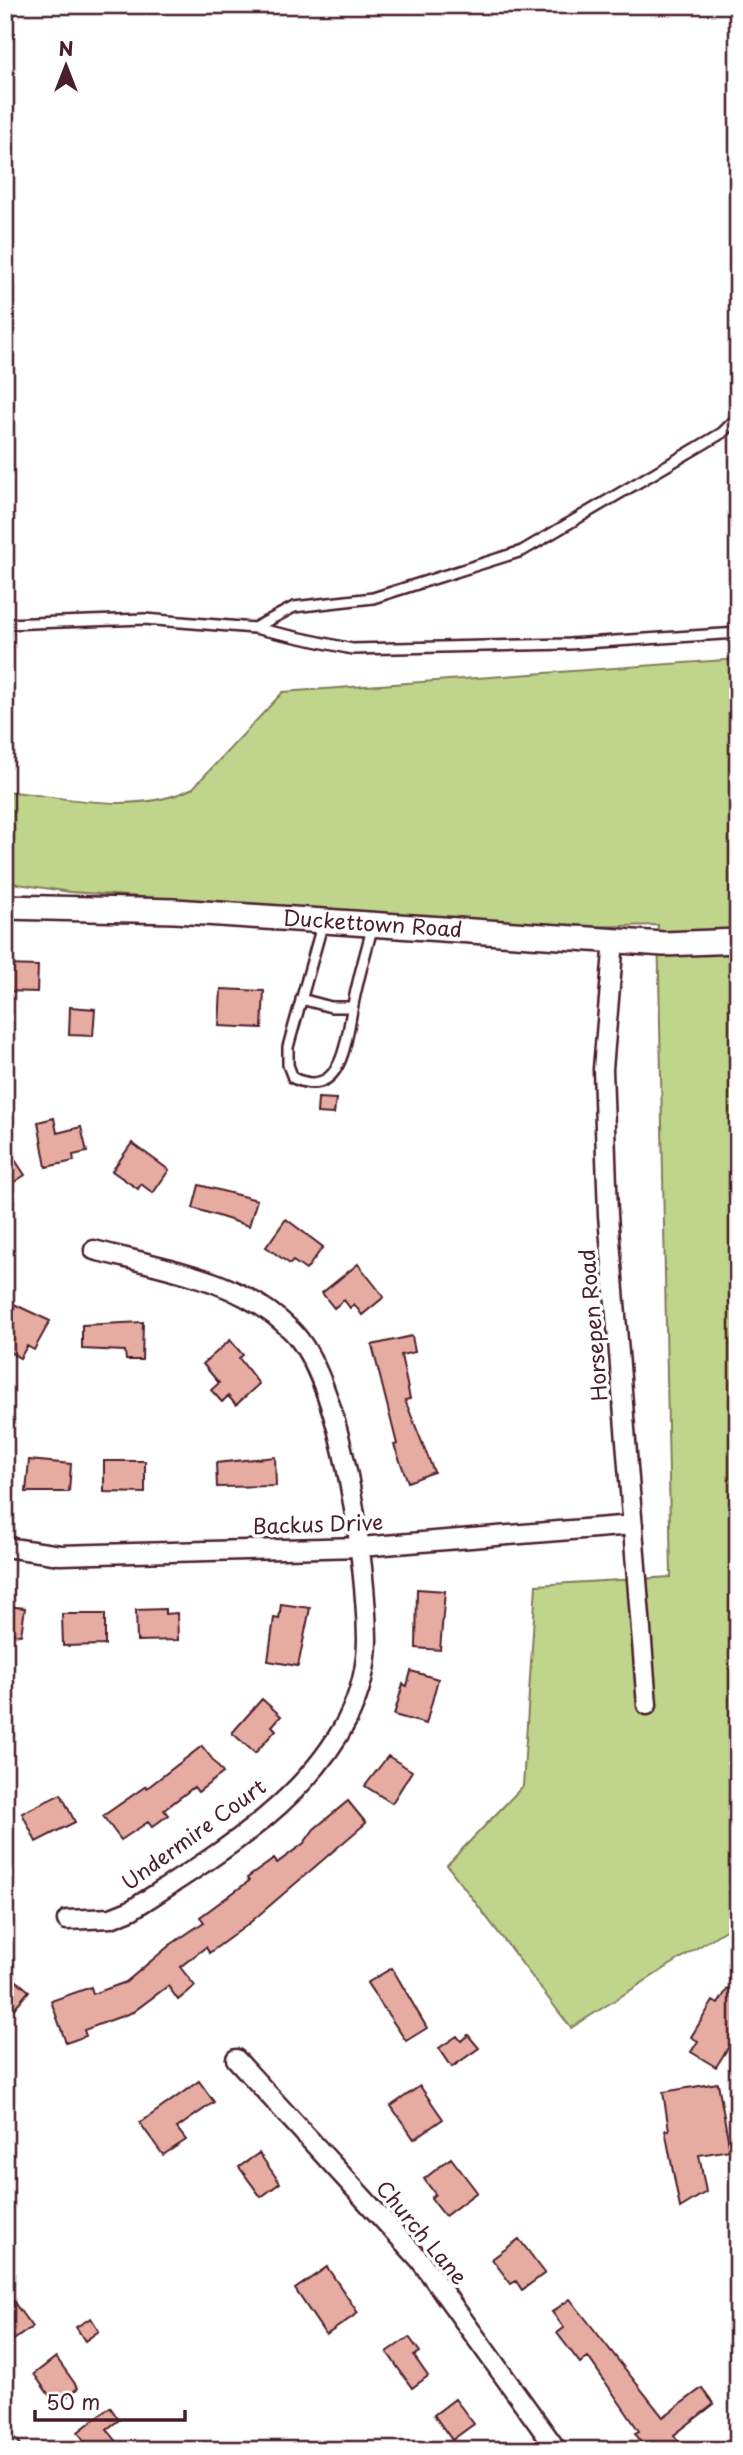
<svg xmlns="http://www.w3.org/2000/svg" width="743" height="2455" font-family="'Playpen Sans',sans-serif">
	<rect width="100%" height="100%" fill="#fff"/>
	<filter id="ink" filterUnits="userSpaceOnUse"><feTurbulence type="fractalNoise" baseFrequency=".0143" numOctaves="2"/><feDisplacementMap in="SourceGraphic" scale="14" xChannelSelector="R" yChannelSelector="G"/><feConvolveMatrix kernelMatrix="1 2 1 2 8 2 1 2 1" color-interpolation-filters="sRGB"/></filter>
	<g filter="url(#ink)">
		<path fill="#bfd58b" stroke="#847a5b" stroke-width="2" d="M738,659V1922L571,2028L447,1865L523,1786L536,1585L671,1577L658,925L583,927L70,892L5,882V791C64,797 138,816 193,788L283,692Z"/>
		<path fill="#e6aca2" stroke="#4a1f2b" stroke-width="2" d="M5,965L38,966L37,992L5,991Z
			M221,989L264,991L262,1028L219,1026Z
			M70,1007L95,1009L93,1036L69,1035Z
			M318,1098L336,1099L334,1114L317,1113Z
			M54,1118L57,1133L81,1127L87,1152L73,1155L74,1161L46,1167L38,1122Z
			M132,1143L169,1170L153,1193L141,1184L138,1189L112,1171Z
			M5,1145L25,1175L5,1188Z
			M199,1185L257,1200L249,1226L193,1208Z
			M286,1219L323,1247L306,1270L293,1261L290,1264L266,1247Z
			M358,1264L384,1297L362,1315L354,1304L350,1308L344,1300L334,1308L322,1293Z
			M5,1300L50,1321L34,1350L27,1346L20,1358L5,1349L11,1335L5,1332Z
			M143,1322L142,1360H126L125,1351L82,1349V1325Z
			M412,1336L415,1352L401,1355L410,1399L405,1400L434,1472L408,1482L394,1445L397,1444L372,1345Z
			M230,1340L243,1355L239,1358L259,1384L236,1405L228,1396L222,1402L211,1390L219,1383L203,1364Z
			M275,1457L276,1486L217,1487L216,1463Z
			M29,1460L71,1464L69,1492H26Z
			M104,1461H145V1493L104,1492Z
			M417,1589L445,1591L440,1650L416,1648Z
			M281,1604L310,1608L298,1666L268,1661L274,1618L279,1619Z
			M5,1606L25,1608L21,1635L5,1633Z
			M165,1609V1614L177,1613L178,1640L137,1641L136,1610Z
			M62,1614H105V1645L63,1646Z
			M411,1671L438,1679L426,1724L394,1715L403,1684L407,1686Z
			M262,1699L281,1716L272,1726L276,1730L255,1753L232,1733Z
			M202,1746L223,1773L198,1792L194,1787L164,1810L168,1815L152,1827L148,1822L121,1840L103,1816L146,1786L147,1788Z
			M388,1756L412,1771L392,1803L365,1786Z
			M61,1794L75,1822L36,1842L22,1813Z
			M348,1801L366,1823L246,1926L209,1953L206,1947L180,1967L195,1986L178,2000L168,1986L133,2012L84,2030L86,2036L66,2043L51,2001L91,1987L93,1994L126,1982L170,1945L204,1922L200,1917L249,1881L247,1878L274,1859L277,1863L304,1843L314,1829Z
			M392,1968L427,2028L406,2041L367,1983Z
			M5,1971L29,1991L5,2019Z
			M728,1988L738,1994V2032L716,2067L691,2052L698,2041L691,2037L713,2001L718,2004Z
			M468,2035L479,2048L452,2067L439,2048L457,2036L461,2041Z
			M199,2081L214,2102L177,2128L186,2140L163,2155L140,2123Z
			M718,2083L730,2150L699,2155L706,2192L680,2208L665,2130H669L663,2092Z
			M420,2086L443,2119L414,2139L391,2106Z
			M259,2153L280,2183L261,2197L239,2167Z
			M451,2158L477,2192L445,2216L431,2198L435,2194L424,2179Z
			M519,2239L545,2273L522,2290L516,2281L511,2284L492,2259Z
			M327,2267L358,2313L326,2335L295,2289Z
			M5,2290L32,2327L5,2346Z
			M570,2299L663,2417L702,2388L714,2404L674,2435L685,2450H647L635,2433L639,2431L588,2357L580,2363L557,2333L564,2328L552,2312Z
			M91,2318L99,2331L85,2341L76,2327Z
			M409,2337L420,2352L414,2356L428,2376L412,2388L387,2352Z
			M56,2357L78,2388L56,2405L34,2374Z
			M455,2399L474,2424L452,2440L434,2415Z
			M110,2407L119,2420L107,2429L118,2443L110,2450H91L78,2432Z"/>
		<g fill="none" stroke-linecap="round" stroke-linejoin="round">
			<g stroke="#4a1f2b" stroke-width="14">
				<path id="service" d="M5,624L144,619L254,628L352,649L569,644L738,633
					M254,628L294,607L373,598L522,551L722,433L738,417
					M323,922L288,1047V1065L293,1078C344,1101 346,1037 353,1005C358,978 366,952 373,925
					M301,999L331,1007H352"/>
			</g>
			<g stroke="#4a1f2b" stroke-width="23">
				<path id="minor" d="M614,940L603,1069L608,1215L647,1705
					M5,1547L60,1555L360,1547L633,1525
					M67,1920L111,1918L131,1910C208,1860 303,1806 347,1720C359,1696 367,1667 367,1639C366,1566 343,1383 292,1331C240,1278 162,1268 94,1250
					M236,2059L420,2260L557,2450
					M5,2442L12,2450"/>
			</g>
			<g stroke="#4a1f2b" stroke-width="28">
				<g id="tertiary">
					<path id="s1" d="M5,907L175,911L664,944L738,941"/>
				</g>
			</g>
			<use href="#service" stroke="#fff" stroke-width="9"/>
			<use href="#minor" stroke="#fff" stroke-width="18"/>
			<use href="#tertiary" stroke="#fff" stroke-width="23"/>
		</g>
	</g>
	<g text-anchor="middle" stroke-width="7" stroke-linejoin="round" paint-order="stroke">
		<g font-size="21" fill="#4a1f2b" stroke="#fff">
			<text dy="7" stroke="none"><textPath href="#s1" startOffset="368">Duckettown Road</textPath></text>
			<text transform="translate(594 1325) rotate(-95)" y="7">Horsepen Road</text>
			<text transform="translate(318 1525) rotate(-2)" y="7">Backus Drive</text>
			<text transform="translate(194 1835) rotate(-36)" y="7">Undermire Court</text>
			<text transform="translate(421 2233) rotate(50)" y="7">Church Lane</text>
		</g>
	</g>
	<rect width="743" height="2455" fill="none" stroke="#fff" stroke-width="28"/>
	<rect x="14" y="14" width="715" height="2427" fill="none" stroke="#4a1f2b" stroke-width="2.5" filter="url(#ink)"/>
	<g transform="translate(66 66)" stroke="#ffffff" stroke-width="5" paint-order="stroke">
	<path d="M0-5L12 26L0 18L-12 26Z" fill="#4a1f2b"/>
	<text y="-10" font-size="19" font-weight="bold" text-anchor="middle" fill="#4a1f2b">N</text>
	</g>
	<path d="M35 2410v10h150v-10" fill="none" stroke="#4a1f2b" stroke-width="3.5"/>
	<text x="46" y="2410" font-size="21" fill="#4a1f2b" stroke="#ffffff" stroke-width="5" paint-order="stroke">50 m</text>
</svg>
